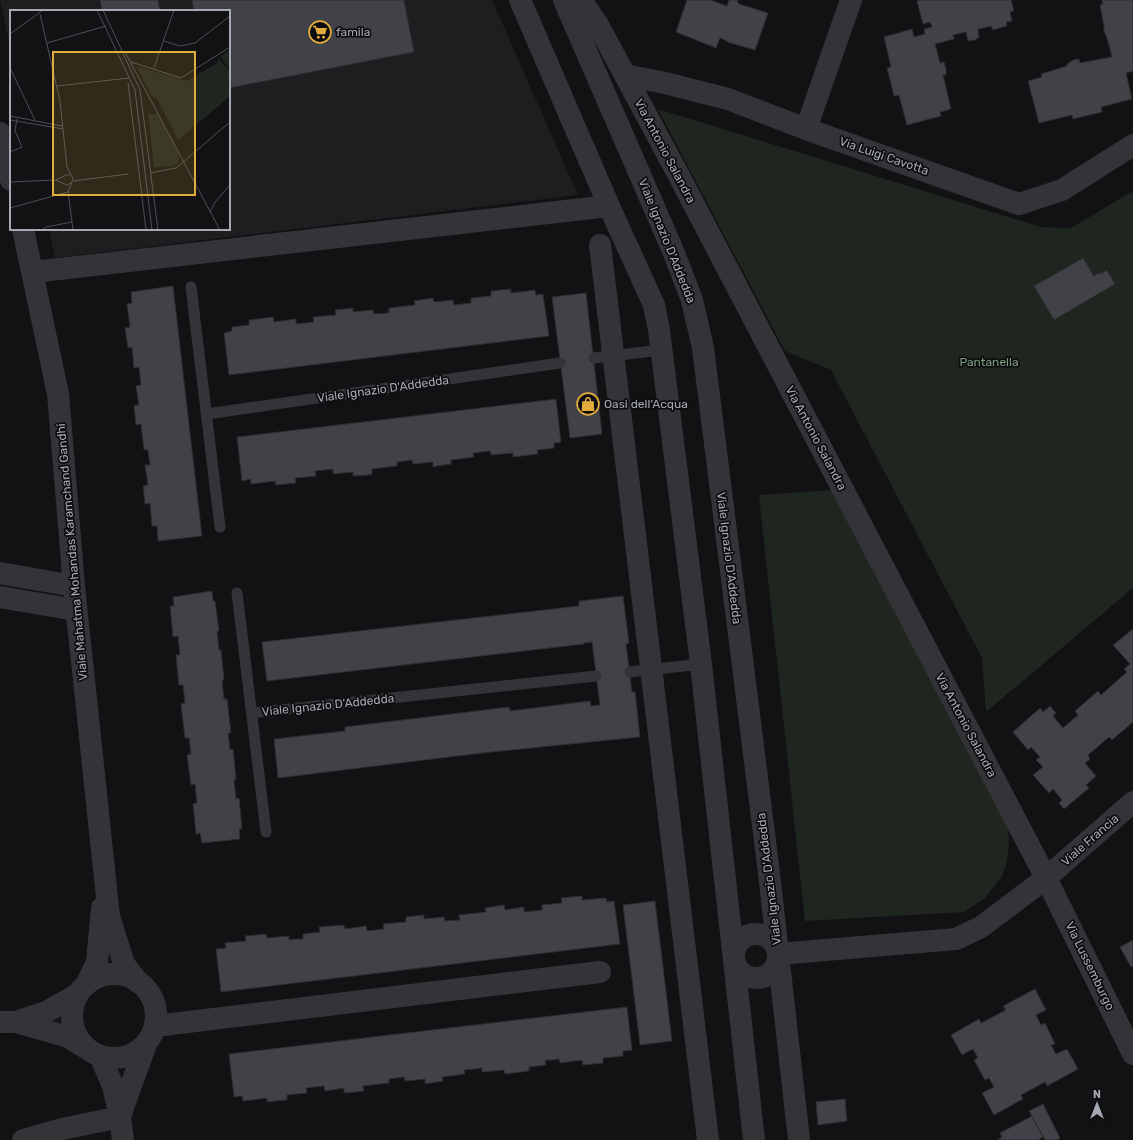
<svg xmlns="http://www.w3.org/2000/svg" width="1133" height="1140" font-family="Rubik,sans-serif">
	<rect width="100%" height="100%" fill="#121214"/>
	<path fill="#1e1e21" d="M0,0H492L578,195L55,258L49,229H229V11H11V51Z"/>
	<path fill="#1f2620" d="M658,109L1041,227L1071,228L1133,191V588L986,712L982,658L831,370L785,351Z
		M834,490L1008,821L1009,847L1006,865L1002,876L985,898L964,912L805,921L759,495Z"/>
	<path fill="#414247" stroke="#2d2c30" d="M100,0H158L160,11H102Z
		M192,0H404L414,52L229,88V11H194Z
		M687,0H710L727,6L729,0H738L737,2L739,3V4L768,13L755,50L727,42V41L720,38L716,48L676,32Z
		M921,0H1011L1014,11L1010,12L1012,21L1006,22L1007,26L992,30V26L978,29L979,37L975,40L968,41L966,32L953,35L954,39L935,44L940,63L944,62L946,69V75H943L951,109L940,112L941,116L907,125L899,95L894,96L887,68L891,67L884,37L912,29L914,37L925,34L924,29L932,27L930,22L923,24L917,1Z
		M1102,0H1133V71L1126,73L1132,99L1101,107L1102,112L1073,119L1072,115L1039,123L1028,81L1042,77L1041,74L1067,66V64L1073,60L1079,59L1080,63L1112,57L1107,38L1104,31V26L1100,5L1103,4Z
		M1083,258L1094,276L1099,273L1100,274L1107,270L1115,284L1054,320L1034,286Z
		M173,286L202,536L158,541L157,526H152L150,503L145,504L143,486L148,485L145,465H150L148,450H144L141,424L136,425L134,405H139L136,386L141,385L139,367L134,368L132,347L128,348L125,328L130,327L127,304L132,303L131,292Z
		M511,289V293L535,290L536,295L543,294L549,336L229,375L224,333L232,331V327L249,325V320L273,317L274,322L296,319V324L314,322L313,317L336,315L335,310L353,308V312L373,310L374,314L389,313V308L415,305L414,301L433,298L434,302L453,300L454,305L471,303V298L491,296V291Z
		M586,293L602,434L570,438L552,297Z
		M556,399L561,442L554,443V448L537,450L538,454L513,457V453L491,455L490,451L473,453L474,457L451,460V464L437,466L433,467V462L413,464L412,460L397,462V466L372,469V474L368,475L353,476V472L333,474V469L315,471L316,476L295,478L296,483L276,485L275,481L251,484V479L242,481L237,437Z
		M212,591L213,601H215L219,631H217L219,650H221L224,680H222L224,699H227L231,733H228L230,750L233,749L236,779L234,780L236,799L239,798L242,829H239L240,839L202,843L200,833L196,834L193,804L197,803L195,784L191,785L187,755L191,754L189,738H185L181,704L185,703L183,685H179L176,655H180L178,636L173,637L170,606H174L173,597Z
		M623,596L629,643L626,644L632,692H635L640,737L482,753L278,778L274,739L345,731V727L509,707L510,711L590,701L591,706L600,705L592,642L584,643V644L267,681L262,642L579,606V601Z
		M1133,629V722L1112,740L1109,737L1088,755L1090,759L1085,763L1096,776L1086,785L1089,788L1064,809L1059,803L1062,800L1053,789L1049,793L1033,775L1043,767L1036,760L1040,757L1031,747L1028,750L1013,732L1040,708L1043,712L1050,706L1056,713L1053,716L1063,728L1078,715L1075,711L1098,691L1101,695L1127,672L1124,669L1130,664L1113,645Z
		M582,896V900L606,898L607,902L614,901L620,944L221,992L216,949L226,948L225,943L246,941L245,936L266,934L267,938L289,936V940L297,939H303V934L320,932L319,927L344,925L345,929L366,926L367,931L384,929L383,924L406,922V917L424,915V919L444,917L445,921L460,920L459,915L486,912L485,908L504,905L505,910L524,907V912L542,910V905L562,903L561,898Z
		M655,901L672,1041L640,1045L623,905Z
		M1133,940V966L1131,967L1120,947Z
		M1035,989L1046,1010L1036,1015L1041,1025L1045,1023L1055,1044L1051,1045L1056,1054L1067,1049L1078,1069L1047,1086L1045,1082L1021,1095L1023,1099L994,1115L982,1093L994,1087L989,1078L985,1080L974,1060L978,1058L973,1049L962,1055L951,1035L979,1019L981,1023L1006,1010L1003,1006Z
		M627,1007L632,1050L623,1051V1056L603,1058V1063L583,1065L582,1060L560,1063L559,1059L552,1060H545L546,1065L529,1067V1071L505,1074L504,1070L482,1072V1068L474,1069L464,1070L465,1074L442,1077L443,1081L425,1084V1079L405,1081L404,1077L389,1079V1083L363,1086L364,1091L355,1092L344,1093V1088L325,1091L324,1086L306,1088L307,1093L287,1095V1100L276,1101L267,1102V1098L243,1101L242,1096L234,1097L229,1054Z
		M845,1099L847,1121L818,1125L816,1102Z
		M1043,1104L1060,1138L1057,1140H1045L1029,1111Z
		M1032,1116L1043,1137L1038,1140H997L1002,1137L1000,1133Z"/>
	<g fill="none" stroke-linecap="round" stroke-linejoin="round">
		<path stroke="#343438" stroke-width="11" d="M191,287L220,527
			M594,358L661,350
			M207,414L560,363
			M237,593L266,832
			M630,672L701,664
			M252,713L596,676"/>
		<path stroke="#343438" stroke-width="22" d="M520,0L609,206L654,305L659,330L701,664L754,1140
			M564,0L674,253L692,300L703,348L769,873L799,1140
			M581,0L598,25L678,174L1046,878L1133,1054
			M625,75L665,83L728,99L806,129L1019,204L1062,190L1133,145
			M806,129L851,0
			M0,133L11,180
			M23,229L58,394L74,586L109,916L124,964L139,983
			M600,245L708,1140
			M33,272L609,206
			M0,573L74,586
			M0,597L76,610
			M734 956a22 22 0 1 1 44 0a22 22 0 1 1-44 0Z
			M778,954L956,939L981,927L1046,878L1133,802
			M72 1016a42 42 0 1 1 84 0a42 42 0 1 1-84 0Z
			M86,985L97,962L102,908
			M0,1022H16L46,1012L78,994
			M16,1022L68,1037L86,1048
			M155,1026L600,972
			M100,1056L113,1086L120,1117L123,1140
			M120,1116L146,1044
			M23,1140L62,1129L120,1117"/>
	</g>
	<defs>
		<g id="supermarket-ring" transform="scale(1.15)"><circle r="9.5" fill="#0d0d0f" stroke="#e2ac3c" stroke-width="1.5"/><path d="M-6-5.5h2.5l.6 2H6L4.5 2H-2.5L-4.4-4H-6ZM-1.5 3.2a1.3 1.3 0 1 0 .1 0ZM3 3.2a1.3 1.3 0 1 0 .1 0Z" fill="#e2ac3c"/></g>
		<g id="shop-ring" transform="scale(1.15)"><circle r="9.5" fill="#0d0d0f" stroke="#e2ac3c" stroke-width="1.5"/><path d="M-5-2.5h2.3a2.7 3.5 0 0 1 5.4 0H5L5.5 6h-11ZM-1.5-2.5h3a1.5 2.3 0 0 0-3 0Z" fill="#e2ac3c"/></g>
	</defs>
	<g fill-rule="evenodd">
		<use href="#supermarket-ring" x="320" y="32"/>
		<use href="#shop-ring" x="588" y="404"/>
	</g>
	<g text-anchor="middle" stroke-width="3.5" stroke-linejoin="round" paint-order="stroke">
		<g font-size="12" fill="#a5a9b3" stroke="#0d0d0f" text-anchor="start">
			<text x="336" y="36">famila</text>
			<text x="604" y="408">Oasi dell'Acqua</text>
		</g>
		<g font-size="12" fill="#a5a9b3" stroke="#0d0d0f">
			<text transform="translate(665 151) rotate(62)" y="4">Via Antonio Salandra</text>
			<text transform="translate(884 156) rotate(19)" y="4">Via Luigi Cavotta</text>
			<text transform="translate(667 241) rotate(68)" y="4">Viale Ignazio D'Addedda</text>
			<text transform="translate(383 389) rotate(-8)" y="4">Viale Ignazio D'Addedda</text>
			<text transform="translate(816 438) rotate(62)" y="4">Via Antonio Salandra</text>
			<text transform="translate(72 552) rotate(-95)" y="4">Viale Mahatma Mohandas Karamchand Gandhi</text>
			<text transform="translate(729 558) rotate(83)" y="4">Viale Ignazio D'Addedda</text>
			<text transform="translate(328 705) rotate(-6)" y="4">Viale Ignazio D'Addedda</text>
			<text transform="translate(966 725) rotate(62)" y="4">Via Antonio Salandra</text>
			<text transform="translate(1090 840) rotate(-41)" y="4">Viale Francia</text>
			<text transform="translate(769 879) rotate(-97)" y="4">Viale Ignazio D'Addedda</text>
			<text transform="translate(1090 966) rotate(64)" y="4">Via Lussemburgo</text>
		</g>
		<g font-size="12" fill="#7d9d80" stroke="#0d0d0f">
			<text x="989" y="366">Pantanella</text>
		</g>
	</g>
	<g transform="translate(10 10)">
		<rect width="220" height="220" fill="#121214"/>
		<path d="M220,40V59L210,47ZM208,48L220,61V86L167,131L166,125L147,89L142,86L126,56L177,71L207,53ZM138,104H148L169,145V152L164,156L144,157Z" fill="#1f2620"/>
		<path fill="none" stroke="#4d4e54" stroke-width="1" d="M87,0L125,80L142,220M93,0L130,80L148,220M30,4L50,91L57,157L63,169L58,182M0,24L33,0M154,31L170,36L185,33L220,6M37,33L96,16M115,42L210,220M121,52L171,68L220,37M0,58L25,110M144,58L164,0M118,73L136,220M47,76L119,68M0,106L52,116M0,110L53,119M0,142L12,137L5,121L7,109M140,163L166,158L220,112M46,170L56,165H60M63,171L118,164M0,172L45,170L57,175L61,173M58,181L63,220M0,198L58,182M200,202L205,192L220,175M32,220L36,217L62,212"/>
		<path fill="#e2ac3c" fill-opacity="0.15" stroke="#e2ac3c" stroke-width="2" d="M43,42H185V185H43Z"/>
		<rect width="220" height="220" fill="none" stroke="#a5a9b3" stroke-width="2"/>
	</g>
	<g transform="translate(1097 1104)" stroke="#0d0d0f" stroke-width="3" paint-order="stroke">
	<path d="M0-3L7 15L0 10L-7 15Z" fill="#a5a9b3"/>
	<text y="-6" font-size="11" font-weight="bold" text-anchor="middle" fill="#a5a9b3">N</text>
	</g>
</svg>
